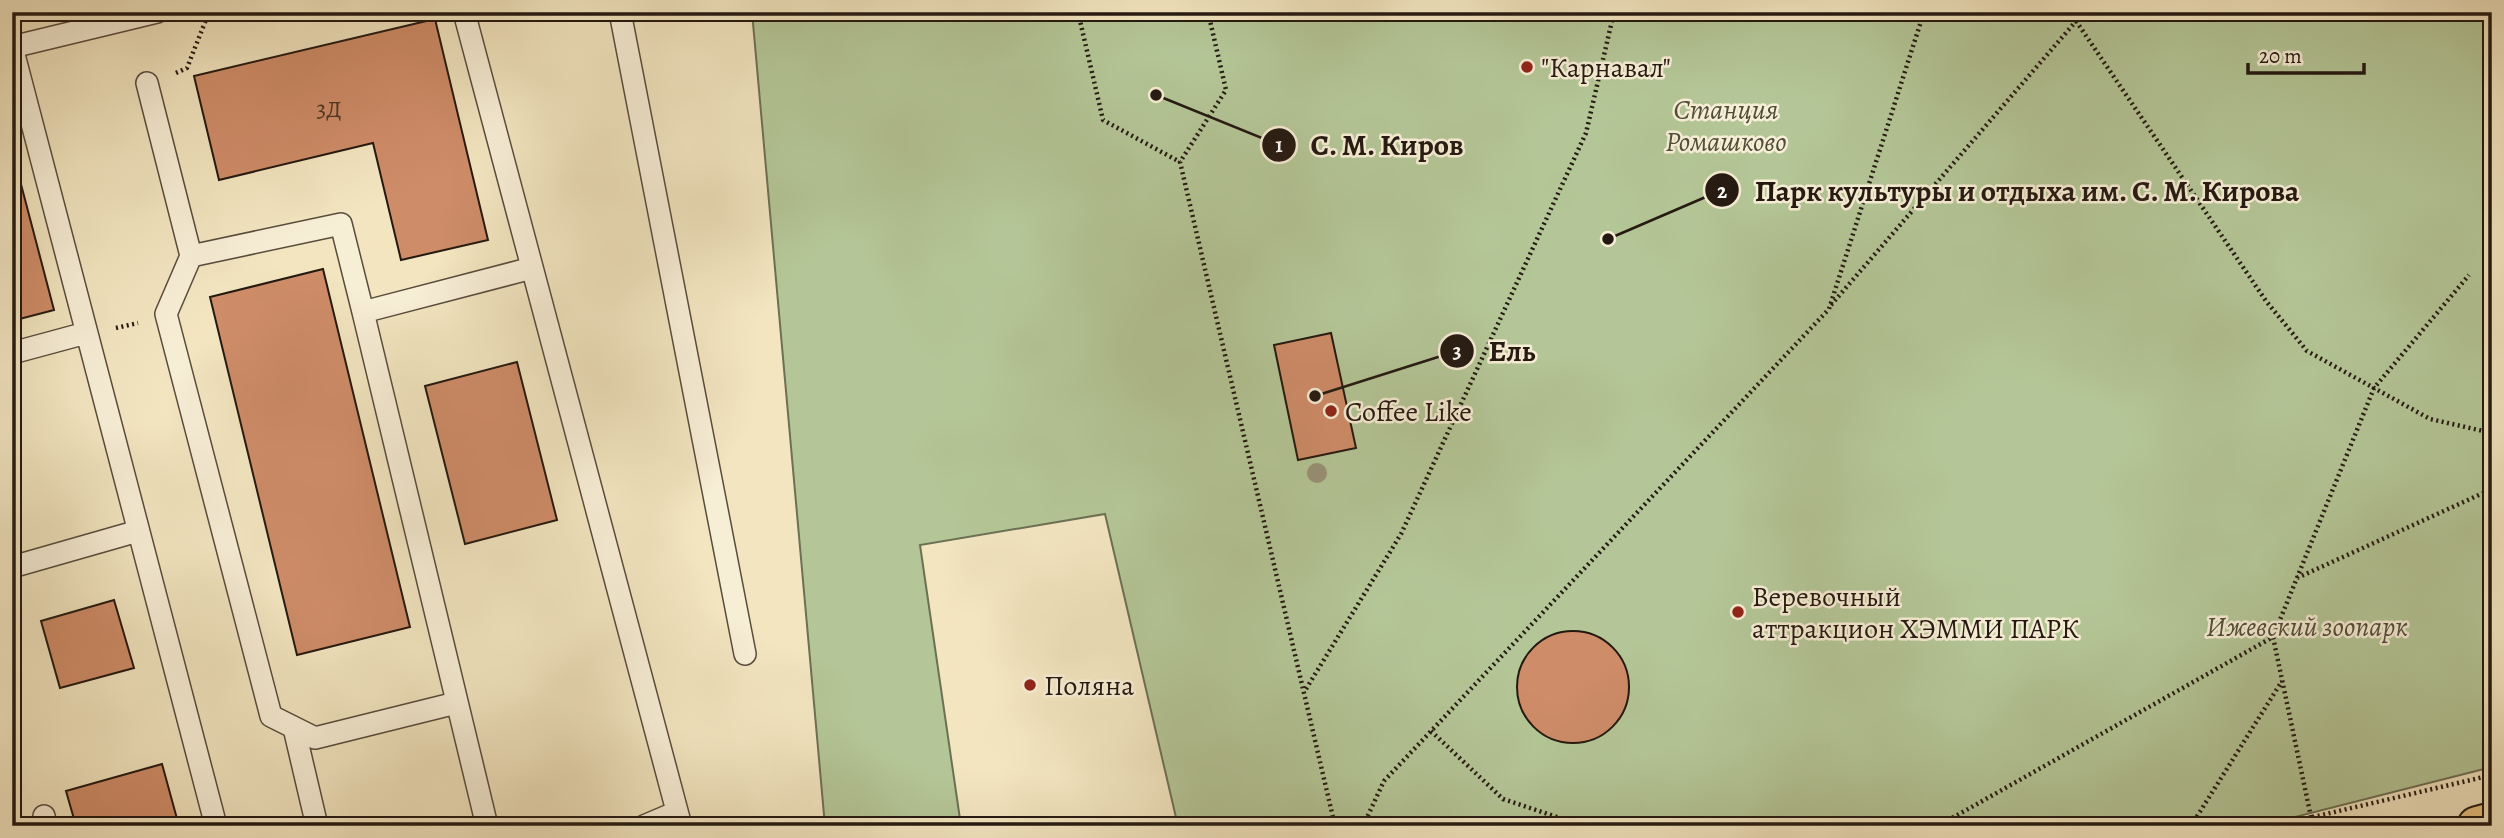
<svg xmlns="http://www.w3.org/2000/svg" width="2504" height="838" font-family="Alegreya,serif">
	<rect width="100%" height="100%" fill="#f2e5c0"/>
	<filter id="stains"><feTurbulence type="fractalNoise" baseFrequency=".00286" numOctaves="4"/><feColorMatrix values="0 0 0 0 .2 0 0 0 0 .09 0 0 0 0 .02 0 0 0 .5 -.17"/></filter>
	<radialGradient id="worn" r=".72"><stop offset=".6" stop-color="#630" stop-opacity="0"/><stop offset="1" stop-color="#630" stop-opacity=".3"/></radialGradient>
	<path fill="#b4c697" stroke="#6c7054" stroke-width="2" d="M752,12H2492V767L2259,826H1178L1105,514L920,545L961,826H825Z"/>
	<path fill="#ce8c68" stroke="#241911" stroke-width="2" d="M435,19L488,240L401,260L373,143L219,180L194,76Z
		M12,150L54,310L12,321Z
		M323,269L410,627L297,655L210,297Z
		M1331,333L1356,448L1298,460L1274,345Z
		M517,362L557,520L465,544L425,386Z
		M114,600L134,668L60,688L41,621Z
		M1517 687a56 56 0 1 1 112 0a56 56 0 1 1-112 0Z
		M162,764L179,826H76L66,791Z"/>
	<g fill="none" stroke-linecap="round" stroke-linejoin="round">
		<g stroke="#584c3d" stroke-width="24">
			<path id="lane" d="M464,12L681,826
				M620,12L745,654
				M12,47L216,826
				M12,47L157,12
				M147,83L191,256L341,224L363,312L532,268
				M191,256L166,314L271,716L315,738L456,703
				M363,312L487,826
				M12,353L86,333
				M12,567L138,531
				M294,728L317,826
				M44,816L46,826
				M644,826L677,812"/>
		</g>
		<g stroke="#241911" stroke-width="42">
			<path id="primary" d="M2477,826L2492,822"/>
		</g>
		<path stroke="#241911" stroke-width="4.5" stroke-dasharray="2 3.5" stroke-linecap="butt" d="M1078,12L1103,120L1180,162
			M1208,12L1226,90L1180,162L1335,826
			M2076,21L2266,301L2307,351L2430,419L2492,433
			M176,73L187,68L209,12
			M1831,305L2084,12
			M116,328L138,323
			M2297,578L2492,489
			M1306,689L1401,534L1586,133L1614,12
			M1431,731L1503,799L1584,826
			M2311,817L2273,637L2374,388L2469,275
			M1363,826L1384,781L1829,309L1924,12
			M1926,826L1954,817L2273,637
			M2191,826L2282,681
			M2275,826L2492,775"/>
		<use href="#lane" stroke="#f7eed6" stroke-width="21"/>
		<use href="#primary" stroke="#e9c280" stroke-width="38"/>
	</g>
	<circle fill="#989176" cx="1317" cy="473" r="10"/>
	<g fill="#8f2418" stroke="#f7eed6" stroke-width="2.5">
		<circle cx="1527" cy="67" r="7"/>
		<circle cx="1331" cy="411" r="7"/>
		<circle cx="1738" cy="612" r="7"/>
		<circle cx="1030" cy="685" r="7"/>
	</g>
	<g text-anchor="middle" stroke-width="5" stroke-linejoin="round" paint-order="stroke">
		<g font-size="24" fill="#4e3627">
			<text x="329" y="117">3Д</text>
		</g>
		<g font-size="28" fill="#241911" stroke="#f7eed6" text-anchor="start">
			<text x="1541" y="77">"Карнавал"</text>
			<text x="1345" y="421">Coffee Like</text>
			<text x="1752" y="606">Веревочный<tspan x="1752" dy="32">аттракцион ХЭММИ ПАРК</tspan></text>
			<text x="1044" y="695">Поляна</text>
		</g>
		<g font-size="28" font-style="italic" fill="#4f4d39" stroke="#f7eed6">
			<text x="1726" y="119">Станция<tspan x="1726" dy="32">Ромашково</tspan></text>
			<text x="2307" y="636">Ижевский зоопарк</text>
		</g>
	</g>
	<path fill="none" stroke="#241911" stroke-width="2.5" d="M1156 95L1279 145M1608 239L1722 190M1315 396L1457 351"/>
	<g fill="#241911" stroke="#f7eed6" stroke-width="2.5">
		<circle cx="1156" cy="95" r="7"/>
		<circle cx="1608" cy="239" r="7"/>
		<circle cx="1315" cy="396" r="7"/>
		<circle cx="1279" cy="145" r="18"/>
		<circle cx="1722" cy="190" r="18"/>
		<circle cx="1457" cy="351" r="18"/>
	</g>
	<g font-size="21" text-anchor="middle" font-weight="bold" fill="#fff">
		<text x="1279" y="152">1</text>
		<text x="1722" y="198">2</text>
		<text x="1457" y="358">3</text>
	</g>
	<g font-size="30" text-anchor="middle" font-weight="bold" fill="#241911" stroke="#f7eed6" stroke-width="5" stroke-linejoin="round" paint-order="stroke">
		<text x="1387" y="155">С. М. Киров</text>
		<text x="2027" y="201">Парк культуры и отдыха им. С. М. Кирова</text>
		<text x="1512" y="361">Ель</text>
	</g>
	<rect width="2504" height="838" fill="none" stroke="#f2e5c0" stroke-width="42"/>
	<rect x="14" y="14" width="2476" height="810" fill="none" stroke="#241911" stroke-width="3.5"/>
	<rect x="21" y="21" width="2462" height="796" fill="none" stroke="#241911" stroke-width="2"/>
	<path d="M2248 63v10h116v-10" fill="none" stroke="#241911" stroke-width="3.5"/>
	<text x="2259" y="63" font-size="21" fill="#241911" stroke="#f7eed6" stroke-width="5" paint-order="stroke">20 m</text>
	<rect width="100%" height="100%" filter="url(#stains)"/>
	<rect width="100%" height="100%" fill="url(#worn)"/>
</svg>
